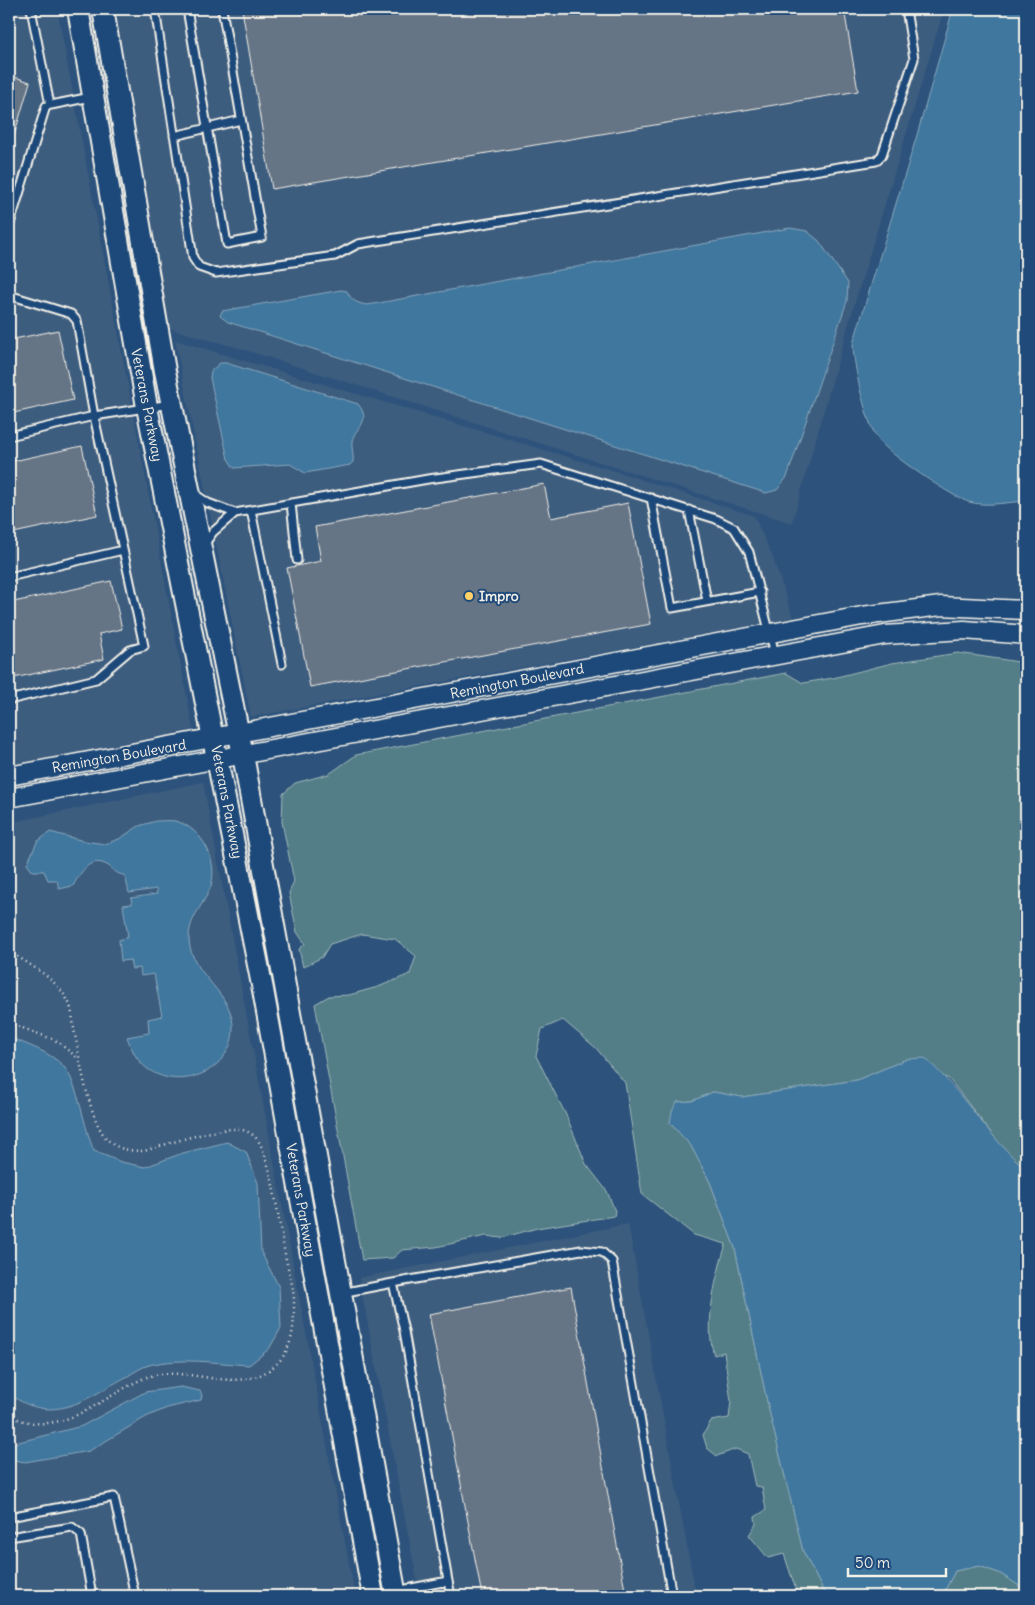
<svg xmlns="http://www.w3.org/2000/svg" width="1035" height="1605" font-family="Delius,sans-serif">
	<rect width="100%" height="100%" fill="#2d537c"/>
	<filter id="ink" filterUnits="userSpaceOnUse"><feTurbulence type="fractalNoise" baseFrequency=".02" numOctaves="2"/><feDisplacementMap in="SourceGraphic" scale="10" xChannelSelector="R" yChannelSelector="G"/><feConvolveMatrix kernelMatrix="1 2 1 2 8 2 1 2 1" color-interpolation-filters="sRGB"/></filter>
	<g filter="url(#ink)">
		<path fill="#3e5d7f" d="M9,9H57L193,730L9,766Z
			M116,9H944L847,329L792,523L239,348L168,328Z
			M175,340L618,472L754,516L773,558L793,618L251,717Z
			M203,782L355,1596H9V821H18Z
			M628,1224L696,1596H420L359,1278Z"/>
		<path fill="#527e88" stroke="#a3b8b8" d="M958,653L1026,663V1169L1006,1152L949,1079L907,1059L857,1080L742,1097L713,1092L692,1101L678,1102L670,1123L691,1146L710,1182L735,1248L768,1406L803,1551L826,1596H798L784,1554L768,1558L749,1535L756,1524L755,1517L766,1510L762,1487L755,1486L748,1454L736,1449L717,1456L707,1448L703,1435L711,1421L729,1418L731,1401L724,1352L714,1355C704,1323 716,1276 726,1244L694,1235L642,1194L625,1083L596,1048L563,1020L542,1029L536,1056L566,1115L586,1164L607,1191L615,1211L614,1216L537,1228L501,1238L486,1236L436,1247L402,1250L393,1258L362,1260L315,1004L329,996L349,995L378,987L410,974L416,956L395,939L362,934L330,944L322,957L303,967L299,949L305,944L297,932L289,893L294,881L282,822L283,794L295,783L329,774L356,755L786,673L803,683L833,678L892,663Z
			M979,1566L999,1573L1026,1590V1596H942L955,1571Z"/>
		<path fill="#41779e" stroke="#89a8bc" d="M953,9H1026V501C1009,502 986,507 969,502C952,497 888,454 878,439C866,424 853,363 853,344L917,135Z
			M790,228L807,231L819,241L848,283L847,301L787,477L777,490L766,493L228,322L220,316L222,311L341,290L347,291C351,301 358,304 368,305Z
			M220,363H226L358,404C373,423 355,426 352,441C351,448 354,454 353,462L350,465L305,473L290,464L234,468L228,459L210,378L211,371Z
			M156,821C162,821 170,820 175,821C204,828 221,865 209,891C201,908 188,920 189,940C191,976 235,993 233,1030C231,1073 176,1094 144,1066C135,1058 131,1047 127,1037L149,1033L148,1019L162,1016L154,974L141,976L140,968L132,969L130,960L121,961L119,940L128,937L123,905L132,904L131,898L157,894L156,889L129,893L125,875C115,875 114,868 105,864C88,857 80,874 73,886L59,889L57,880H48L44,871H32L27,864L37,842L50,832L84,841L105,844L119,839L139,826Z
			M9,1037C27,1045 51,1052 64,1067C78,1083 84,1128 94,1151L121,1162L145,1167L183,1153L227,1142L246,1152L258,1183L261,1252L279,1287L281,1328L269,1349L249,1365C216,1363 181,1357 149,1365C142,1367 134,1372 128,1376C86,1398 55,1427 9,1394Z
			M925,1058C964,1093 987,1136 1026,1169V1590L999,1573L979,1566L955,1571L942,1596H826L803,1551L768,1406L735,1248L710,1182L691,1146L670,1123L672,1111L677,1102L692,1101L713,1092L742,1097L857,1080L907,1059Z
			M181,1387L200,1391L202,1395L201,1400L167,1408L146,1417L89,1451L25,1462L14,1460C9,1453 10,1450 15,1443L82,1426L145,1392Z"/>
		<path fill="#667586" stroke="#f4f1e8" d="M242,9H844L858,91L272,189Z
			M9,75L30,82L11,146L9,145Z
			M58,330L73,400L9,414V340Z
			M82,446L97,515L9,534V462Z
			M544,484L551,518L628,503L651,624L310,687L287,568L321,561L315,527Z
			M111,581L122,629L99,634L104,659L9,679V603Z
			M571,1287L626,1596H482L429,1314Z"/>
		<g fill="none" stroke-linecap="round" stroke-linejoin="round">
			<g stroke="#f4f1e8" stroke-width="11">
				<path id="service" d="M31,9L50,105
					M155,9L193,258L199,267L216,273L335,256L358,244L876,161L882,155L914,59L906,9
					M187,9L227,244L262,237L222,9
					M174,136L241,120
					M9,227L46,106L91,97
					M9,295L71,314L77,321L94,416L144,646L130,650L96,679L9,700
					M9,436L94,416L171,404
					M193,493L208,503L235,513L213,532L204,545
					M651,498L672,608L760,592
					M291,503L297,560
					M251,510L282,664
					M689,510L707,601
					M235,513L428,479L541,464L716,519L734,528L749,552L775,654
					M9,577L123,550
					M393,1283L581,1250L602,1252L612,1261L672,1596
					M341,1293L393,1283L404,1331L448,1581
					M9,1517L114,1497L135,1596
					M9,1537L72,1527L81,1534L92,1596
					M396,1591L448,1581L451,1596"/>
			</g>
			<g stroke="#f4f1e8" stroke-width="21">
				<path id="tertiary" d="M9,776L862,616L941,606L1026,610
					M9,798L885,635L964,630L1026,635"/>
			</g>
			<g stroke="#f4f1e8" stroke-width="24">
				<path id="secondary" d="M78,9L147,407L263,990L373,1596
					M103,9L165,371L243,755L396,1596"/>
			</g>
			<path stroke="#f4f1e8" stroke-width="2.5" stroke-dasharray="1 4" stroke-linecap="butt" d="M9,951C31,966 57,978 69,1003C72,1010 73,1021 74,1029C79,1055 89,1124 109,1141C119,1150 131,1151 144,1151C165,1145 225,1124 243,1130C250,1132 257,1137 260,1144C273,1168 279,1225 285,1254C288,1270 294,1287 294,1302C294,1316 294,1335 288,1347C285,1356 277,1365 269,1370C231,1396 180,1360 140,1380C98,1400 58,1441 9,1415
				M9,1023L55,1040L79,1059"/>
			<use href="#service" stroke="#1f4a7a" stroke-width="7"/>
			<use href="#tertiary" stroke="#1f4a7a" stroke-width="18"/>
			<use href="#secondary" stroke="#1f4a7a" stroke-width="20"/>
		</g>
	</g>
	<circle fill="#ffd166" stroke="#1f4a7a" stroke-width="2" cx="469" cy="596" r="5"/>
	<g text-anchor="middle" stroke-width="4" stroke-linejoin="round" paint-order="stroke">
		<g font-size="14" fill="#f4f1e8" stroke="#1f4a7a">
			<text transform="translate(147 405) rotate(79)" y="5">Veterans Parkway</text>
			<text transform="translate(517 681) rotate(-11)" y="5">Remington Boulevard</text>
			<text transform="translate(119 756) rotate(-10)" y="5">Remington Boulevard</text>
			<text transform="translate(227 802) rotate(79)" y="5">Veterans Parkway</text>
			<text transform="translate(301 1200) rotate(80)" y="5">Veterans Parkway</text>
		</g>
		<g font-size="14" font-weight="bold" fill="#f4f1e8" stroke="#1f4a7a" text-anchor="start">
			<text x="479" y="601">Impro</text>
		</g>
	</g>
	<rect width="1035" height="1605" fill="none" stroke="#1f4a7a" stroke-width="30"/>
	<rect x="15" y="15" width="1005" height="1575" fill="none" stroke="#f4f1e8" stroke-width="2" filter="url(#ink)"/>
	<path d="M848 1568v8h98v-8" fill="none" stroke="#f4f1e8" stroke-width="2.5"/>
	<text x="855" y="1568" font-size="15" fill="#f4f1e8" stroke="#1f4a7a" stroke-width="4" paint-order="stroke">50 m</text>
</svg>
